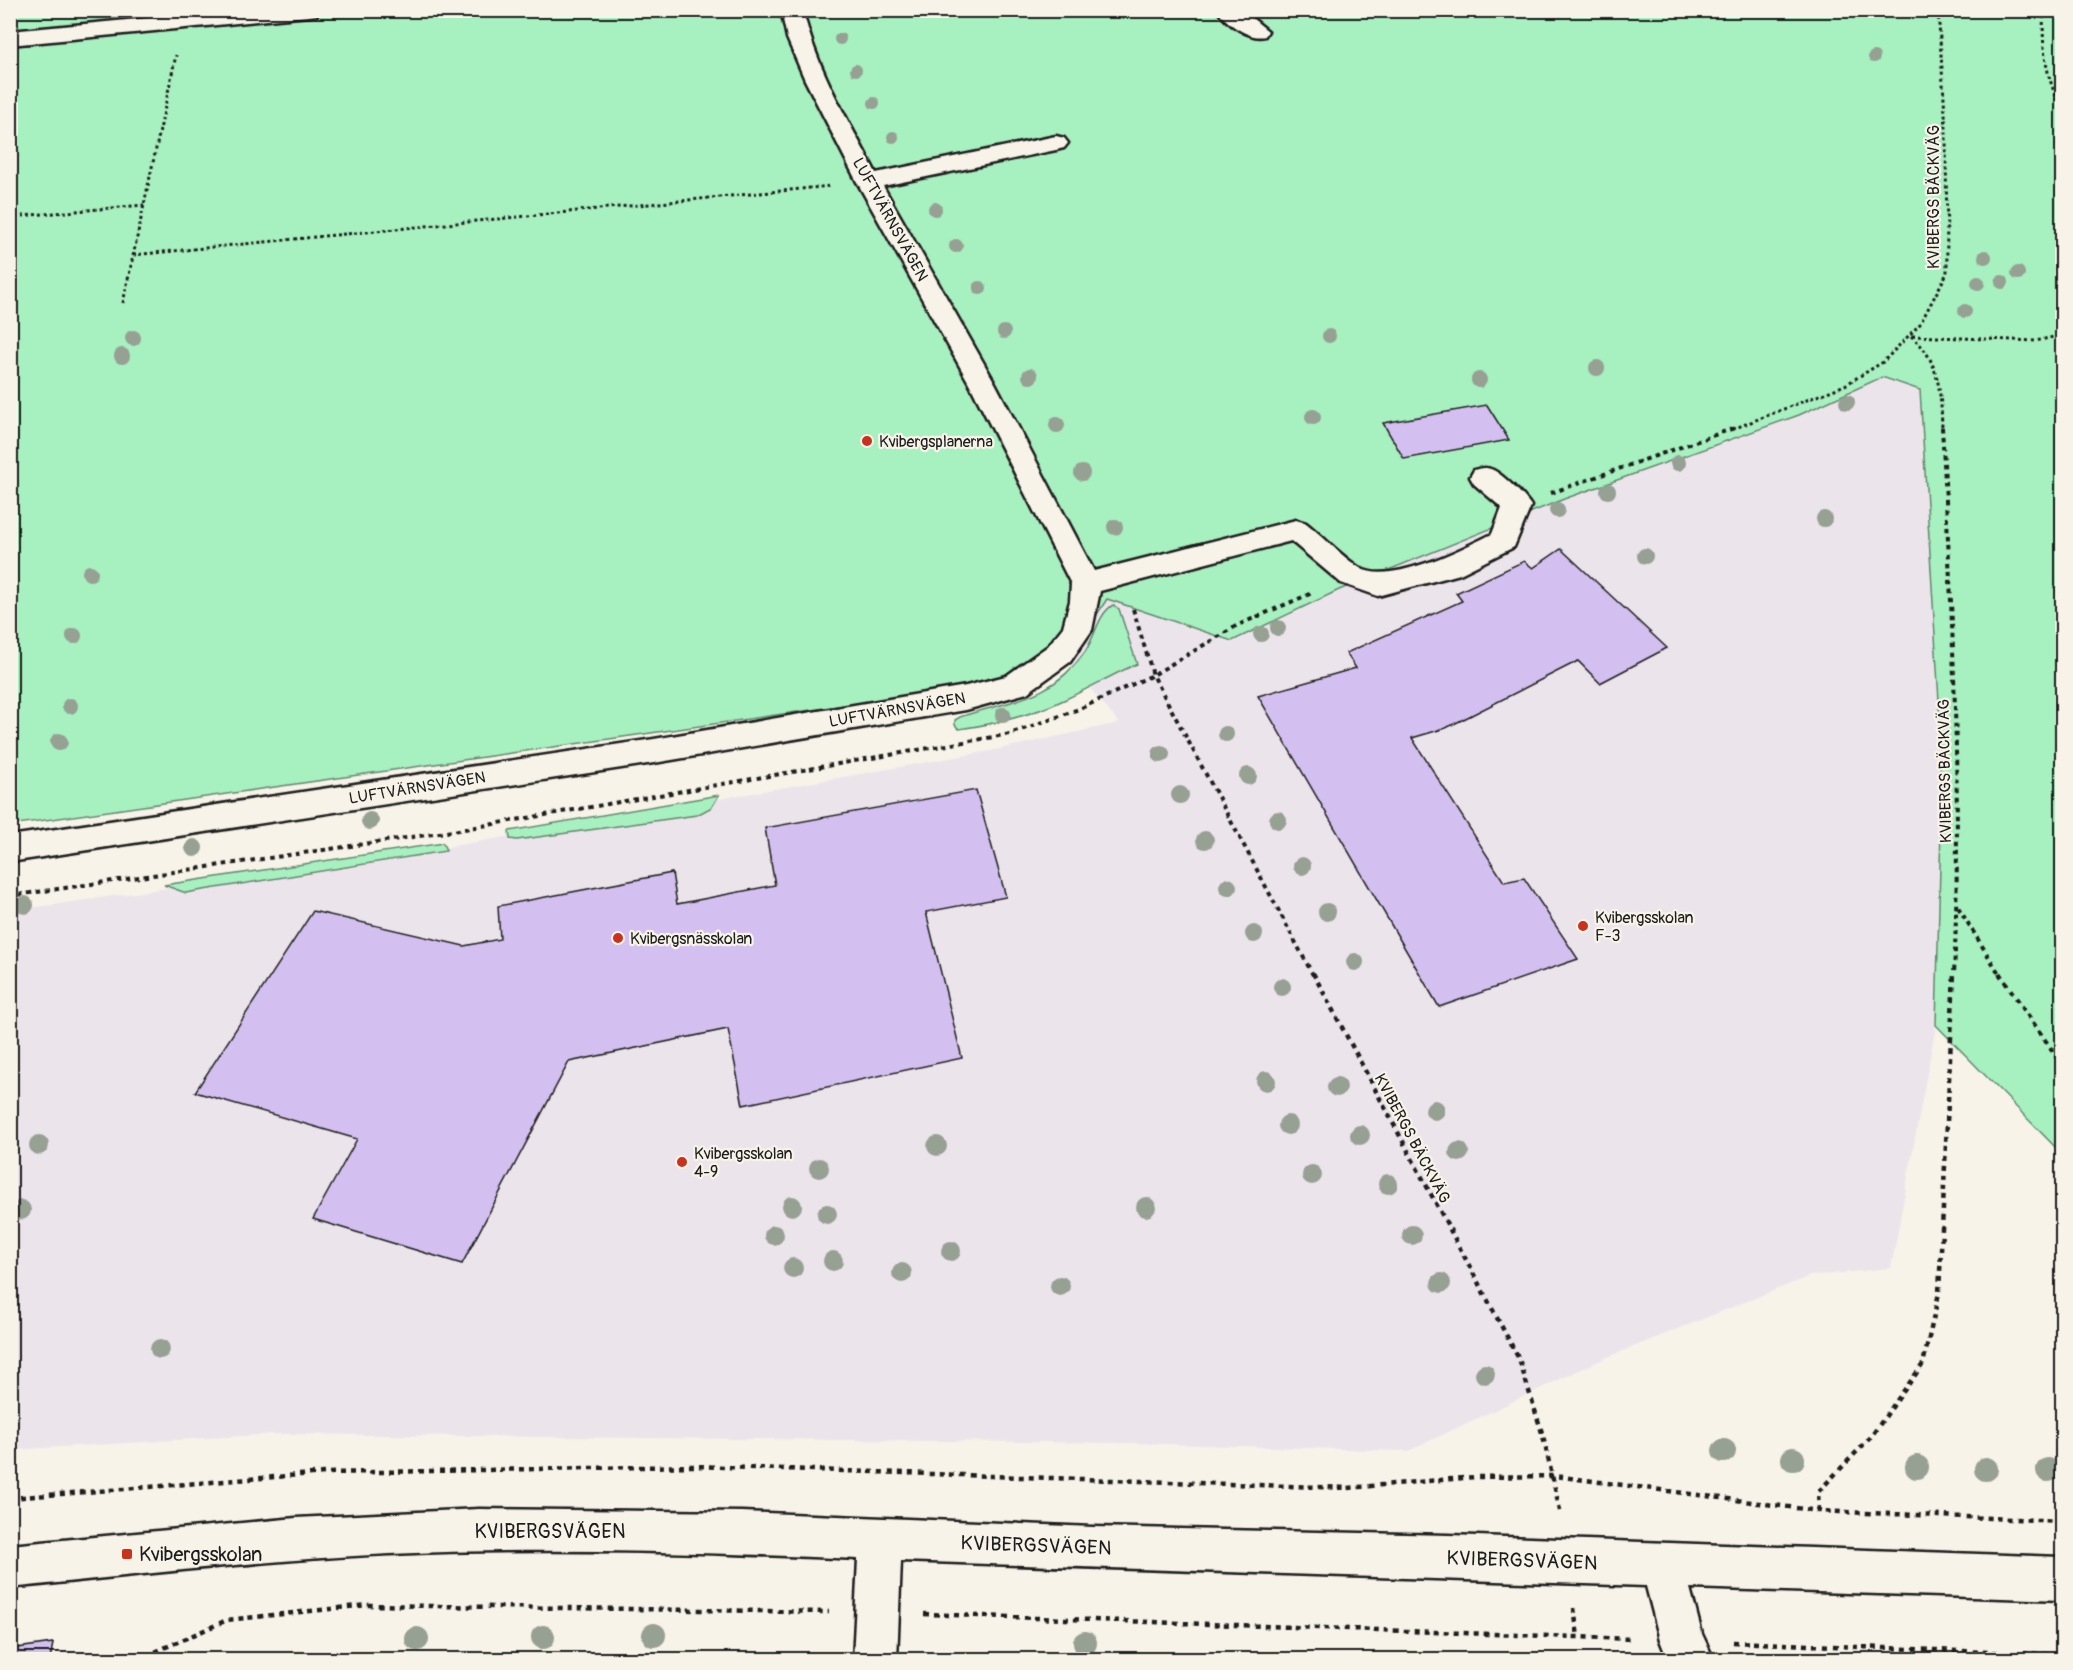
<svg xmlns="http://www.w3.org/2000/svg" width="2073" height="1670" font-family="Pangolin,sans-serif">
	<rect width="100%" height="100%" fill="#f7f3e8"/>
	<filter id="ink" filterUnits="userSpaceOnUse"><feTurbulence type="fractalNoise" baseFrequency=".0167" numOctaves="2"/><feDisplacementMap in="SourceGraphic" scale="12" xChannelSelector="R" yChannelSelector="G"/><feConvolveMatrix kernelMatrix="1 2 1 2 8 2 1 2 1" color-interpolation-filters="sRGB"/></filter>
	<g filter="url(#ink)">
		<path fill="#ece4eb" d="M1882,377L1920,390L1939,701L1941,827L1936,1025L1891,1268L1810,1276L1603,1359L1408,1451L1131,1443L275,1434L11,1450L10,911L431,850L990,751L1119,723L1067,661L1107,599L1232,641L1339,590L1564,499L1799,415Z"/>
		<path fill="#a7f0bf" stroke="#62866e" stroke-width="1.5" d="M11,11H2062V1154L1936,1025L1941,827L1939,701L1920,390L1882,377L1799,415L1564,499L1339,590L1232,641L1107,599L1067,661L977,686L11,825Z
			M1113,605L1119,609L1137,664C1113,674 1090,688 1066,699C1033,715 995,724 959,729L955,725V720L960,717C1011,700 1051,700 1085,652C1095,637 1098,614 1113,605Z
			M719,795L712,807L697,815L517,840L510,839L509,831Z
			M443,843L446,851L197,891L186,893L164,885Z"/>
		<path fill="#d3c0f1" stroke="#1c1c1c" stroke-width="1.5" d="M1487,405L1509,440L1404,459L1383,423Z
			M1561,549L1667,648L1600,683L1578,661L1446,728L1412,738L1504,882L1524,878L1578,959L1439,1007L1258,696L1356,668L1346,653L1462,601L1456,593L1524,561L1533,568Z
			M976,790L1006,897L926,912L962,1058L743,1105L728,1029L569,1062L462,1264L313,1219L357,1139L195,1092L313,911L464,946L500,939L498,906L672,873L677,904L775,885L765,828Z
			M53,1643L50,1660H10V1649Z"/>
		<g fill="none" stroke-linecap="round" stroke-linejoin="round">
			<g stroke="#1c1c1c" stroke-width="5">
				<path id="minor" d="M234,10H319L317,15L309,16L10,45V31Z
					M781,10H803C816,69 849,121 876,173L1056,136L1064,138L1068,143L1064,148L1056,150L883,186L995,383L1094,571L1296,520L1306,523C1324,537 1341,556 1360,568C1389,586 1464,548 1492,534L1502,508L1474,484L1470,477L1474,470C1481,468 1486,467 1493,470C1503,475 1525,496 1531,506L1514,547L1460,574L1378,596L1341,583L1291,541L1100,591L1092,630L1070,662L1027,693L966,710L654,763L10,862V836L654,739L966,686L1006,676L1048,646L1063,627L1070,601L1071,584L969,383L857,182L805,80L787,38Z
					M1217,10H1242L1268,31L1265,36C1249,40 1226,23 1217,10Z
					M479,1509L742,1512L1093,1527L1448,1535L2062,1557V1600L1690,1588L1702,1634L1714,1660H1668L1660,1640L1646,1586L901,1561L897,1660H853L858,1559C702,1552 546,1547 390,1554C263,1560 137,1575 10,1588V1545L296,1518Z"/>
			</g>
			<path stroke="#1c1c1c" stroke-width="3" stroke-dasharray="3 3" stroke-linecap="butt" d="M2044,10C2041,46 2046,78 2062,110
				M10,217L144,205
				M133,255L831,186
				M123,303L176,55
				M1911,336C1940,359 1941,395 1942,429
				M1912,336L2036,341L2062,335
				M1733,429L1845,385L1883,362L1920,324L1947,273L1946,128L1938,10"/>
			<path stroke="#1c1c1c" stroke-width="4" stroke-dasharray="4.5 4.5" stroke-linecap="butt" d="M1942,427C1952,609 1962,792 1954,975
				M1551,493L1737,427
				M1133,609L1153,675L1313,975
				M10,896L453,831L1010,734L1079,709L1153,675L1238,625L1312,593
				M1958,907L2000,975"/>
			<path stroke="#1c1c1c" stroke-width="4.5" stroke-dasharray="5 5" stroke-linecap="butt" d="M1313,973L1519,1359L1543,1436L1561,1515
				M1999,973L2062,1065
				M10,1498L325,1473L695,1466L1348,1488L1475,1477L1555,1476L1819,1511L2062,1521
				M1819,1511L1818,1492L1870,1438L1923,1364L1939,1293L1954,973
				M1574,1608L1578,1637
				M924,1614L1633,1639
				M1733,1642L2062,1655
				M137,1660L227,1620L367,1605L829,1612"/>
			<use href="#minor" fill="#f7f3e8" fill-rule="evenodd"/>
		</g>
		<g fill="#96a093">
			<circle cx="840" cy="39" r="6"/>
			<circle cx="1874" cy="57" r="6"/>
			<circle cx="856" cy="70" r="6"/>
			<circle cx="874" cy="103" r="6"/>
			<circle cx="893" cy="137" r="6"/>
			<circle cx="935" cy="209" r="7"/>
			<circle cx="956" cy="246" r="7"/>
			<circle cx="1985" cy="257" r="7"/>
			<circle cx="2018" cy="273" r="7"/>
			<circle cx="2002" cy="282" r="7"/>
			<circle cx="1978" cy="283" r="7"/>
			<circle cx="980" cy="288" r="7"/>
			<circle cx="1965" cy="311" r="7"/>
			<circle cx="1004" cy="332" r="7"/>
			<circle cx="1329" cy="336" r="7"/>
			<circle cx="133" cy="338" r="8"/>
			<circle cx="122" cy="356" r="8"/>
			<circle cx="1597" cy="368" r="8"/>
			<circle cx="1030" cy="376" r="8"/>
			<circle cx="1479" cy="380" r="8"/>
			<circle cx="1847" cy="402" r="8"/>
			<circle cx="1313" cy="417" r="8"/>
			<circle cx="1057" cy="425" r="8"/>
			<circle cx="1678" cy="463" r="8"/>
			<circle cx="1082" cy="473" r="8"/>
			<circle cx="1608" cy="491" r="8"/>
			<circle cx="1557" cy="510" r="8"/>
			<circle cx="1824" cy="519" r="8"/>
			<circle cx="1115" cy="527" r="8"/>
			<circle cx="1645" cy="556" r="8"/>
			<circle cx="90" cy="573" r="8"/>
			<circle cx="1278" cy="628" r="8"/>
			<circle cx="1261" cy="634" r="8"/>
			<circle cx="74" cy="636" r="8"/>
			<circle cx="70" cy="706" r="8"/>
			<circle cx="1003" cy="715" r="8"/>
			<circle cx="1226" cy="734" r="8"/>
			<circle cx="59" cy="742" r="9"/>
			<circle cx="1161" cy="754" r="9"/>
			<circle cx="1248" cy="776" r="9"/>
			<circle cx="1180" cy="795" r="9"/>
			<circle cx="1278" cy="820" r="9"/>
			<circle cx="370" cy="821" r="9"/>
			<circle cx="1205" cy="840" r="9"/>
			<circle cx="194" cy="848" r="9"/>
			<circle cx="1302" cy="866" r="9"/>
			<circle cx="1228" cy="887" r="9"/>
			<circle cx="25" cy="905" r="9"/>
			<circle cx="1327" cy="912" r="9"/>
			<circle cx="1254" cy="934" r="9"/>
			<circle cx="1355" cy="962" r="9"/>
			<circle cx="1282" cy="987" r="9"/>
			<circle cx="1266" cy="1081" r="10"/>
			<circle cx="1337" cy="1087" r="10"/>
			<circle cx="1435" cy="1110" r="10"/>
			<circle cx="1288" cy="1125" r="10"/>
			<circle cx="1360" cy="1135" r="10"/>
			<circle cx="39" cy="1145" r="10"/>
			<circle cx="937" cy="1146" r="10"/>
			<circle cx="1459" cy="1152" r="10"/>
			<circle cx="819" cy="1168" r="10"/>
			<circle cx="1312" cy="1175" r="10"/>
			<circle cx="1388" cy="1184" r="10"/>
			<circle cx="792" cy="1206" r="10"/>
			<circle cx="1146" cy="1207" r="10"/>
			<circle cx="21" cy="1210" r="10"/>
			<circle cx="827" cy="1214" r="10"/>
			<circle cx="774" cy="1235" r="10"/>
			<circle cx="1412" cy="1235" r="10"/>
			<circle cx="951" cy="1251" r="10"/>
			<circle cx="833" cy="1261" r="10"/>
			<circle cx="793" cy="1268" r="10"/>
			<circle cx="902" cy="1273" r="10"/>
			<circle cx="1441" cy="1283" r="10"/>
			<circle cx="1060" cy="1286" r="10"/>
			<circle cx="160" cy="1349" r="10"/>
			<circle cx="1485" cy="1374" r="10"/>
			<circle cx="1724" cy="1451" r="12"/>
			<circle cx="1793" cy="1459" r="12"/>
			<circle cx="1917" cy="1467" r="12"/>
			<circle cx="1986" cy="1469" r="12"/>
			<circle cx="2048" cy="1470" r="12"/>
			<circle cx="654" cy="1635" r="12"/>
			<circle cx="543" cy="1637" r="12"/>
			<circle cx="417" cy="1639" r="12"/>
			<circle cx="1085" cy="1643" r="12"/>
		</g>
	</g>
	<g fill="#c8321e" stroke="#f7f3e8" stroke-width="2">
		<circle cx="867" cy="441" r="6"/>
		<circle cx="1583" cy="926" r="6"/>
		<circle cx="618" cy="938" r="6"/>
		<circle cx="682" cy="1162" r="6"/>
		<rect x="121" y="1548" width="12" height="12" rx="3"/>
	</g>
	<g text-anchor="middle" stroke-width="4.5" stroke-linejoin="round" paint-order="stroke">
		<g font-size="16" fill="#1c1c1c" stroke="#f7f3e8">
			<text transform="translate(1933 197) rotate(-90)" y="6">KVIBERGS BÄCKVÄG</text>
			<text transform="translate(891 219) rotate(61)" y="6">LUFTVÄRNSVÄGEN</text>
			<text transform="translate(897 709) rotate(-10)" y="6">LUFTVÄRNSVÄGEN</text>
			<text transform="translate(1944 771) rotate(-91)" y="6">KVIBERGS BÄCKVÄG</text>
			<text transform="translate(417 787) rotate(-9)" y="6">LUFTVÄRNSVÄGEN</text>
			<text transform="translate(1413 1138) rotate(62)" y="6">KVIBERGS BÄCKVÄG</text>
		</g>
		<g font-size="16" fill="#1c1c1c" stroke="#f7f3e8" text-anchor="start">
			<text x="879" y="447">Kvibergsplanerna</text>
			<text x="1595" y="923">Kvibergsskolan<tspan x="1595" dy="18">F-3</tspan></text>
			<text x="630" y="944">Kvibergsnässkolan</text>
			<text x="694" y="1159">Kvibergsskolan<tspan x="694" dy="18">4-9</tspan></text>
		</g>
		<g font-size="20" fill="#1c1c1c" stroke="#f7f3e8">
			<text x="550" y="1538">KVIBERGSVÄGEN</text>
			<text transform="translate(1036 1545) rotate(2)" y="7">KVIBERGSVÄGEN</text>
			<text transform="translate(1522 1560) rotate(2)" y="7">KVIBERGSVÄGEN</text>
		</g>
		<g font-size="20" fill="#1c1c1c" stroke="#f7f3e8" text-anchor="start">
			<text x="139" y="1561">Kvibergsskolan</text>
		</g>
	</g>
	<rect width="2073" height="1670" fill="none" stroke="#f7f3e8" stroke-width="36"/>
	<rect x="18" y="18" width="2037" height="1634" fill="none" stroke="#1c1c1c" stroke-width="2" filter="url(#ink)"/>
</svg>
